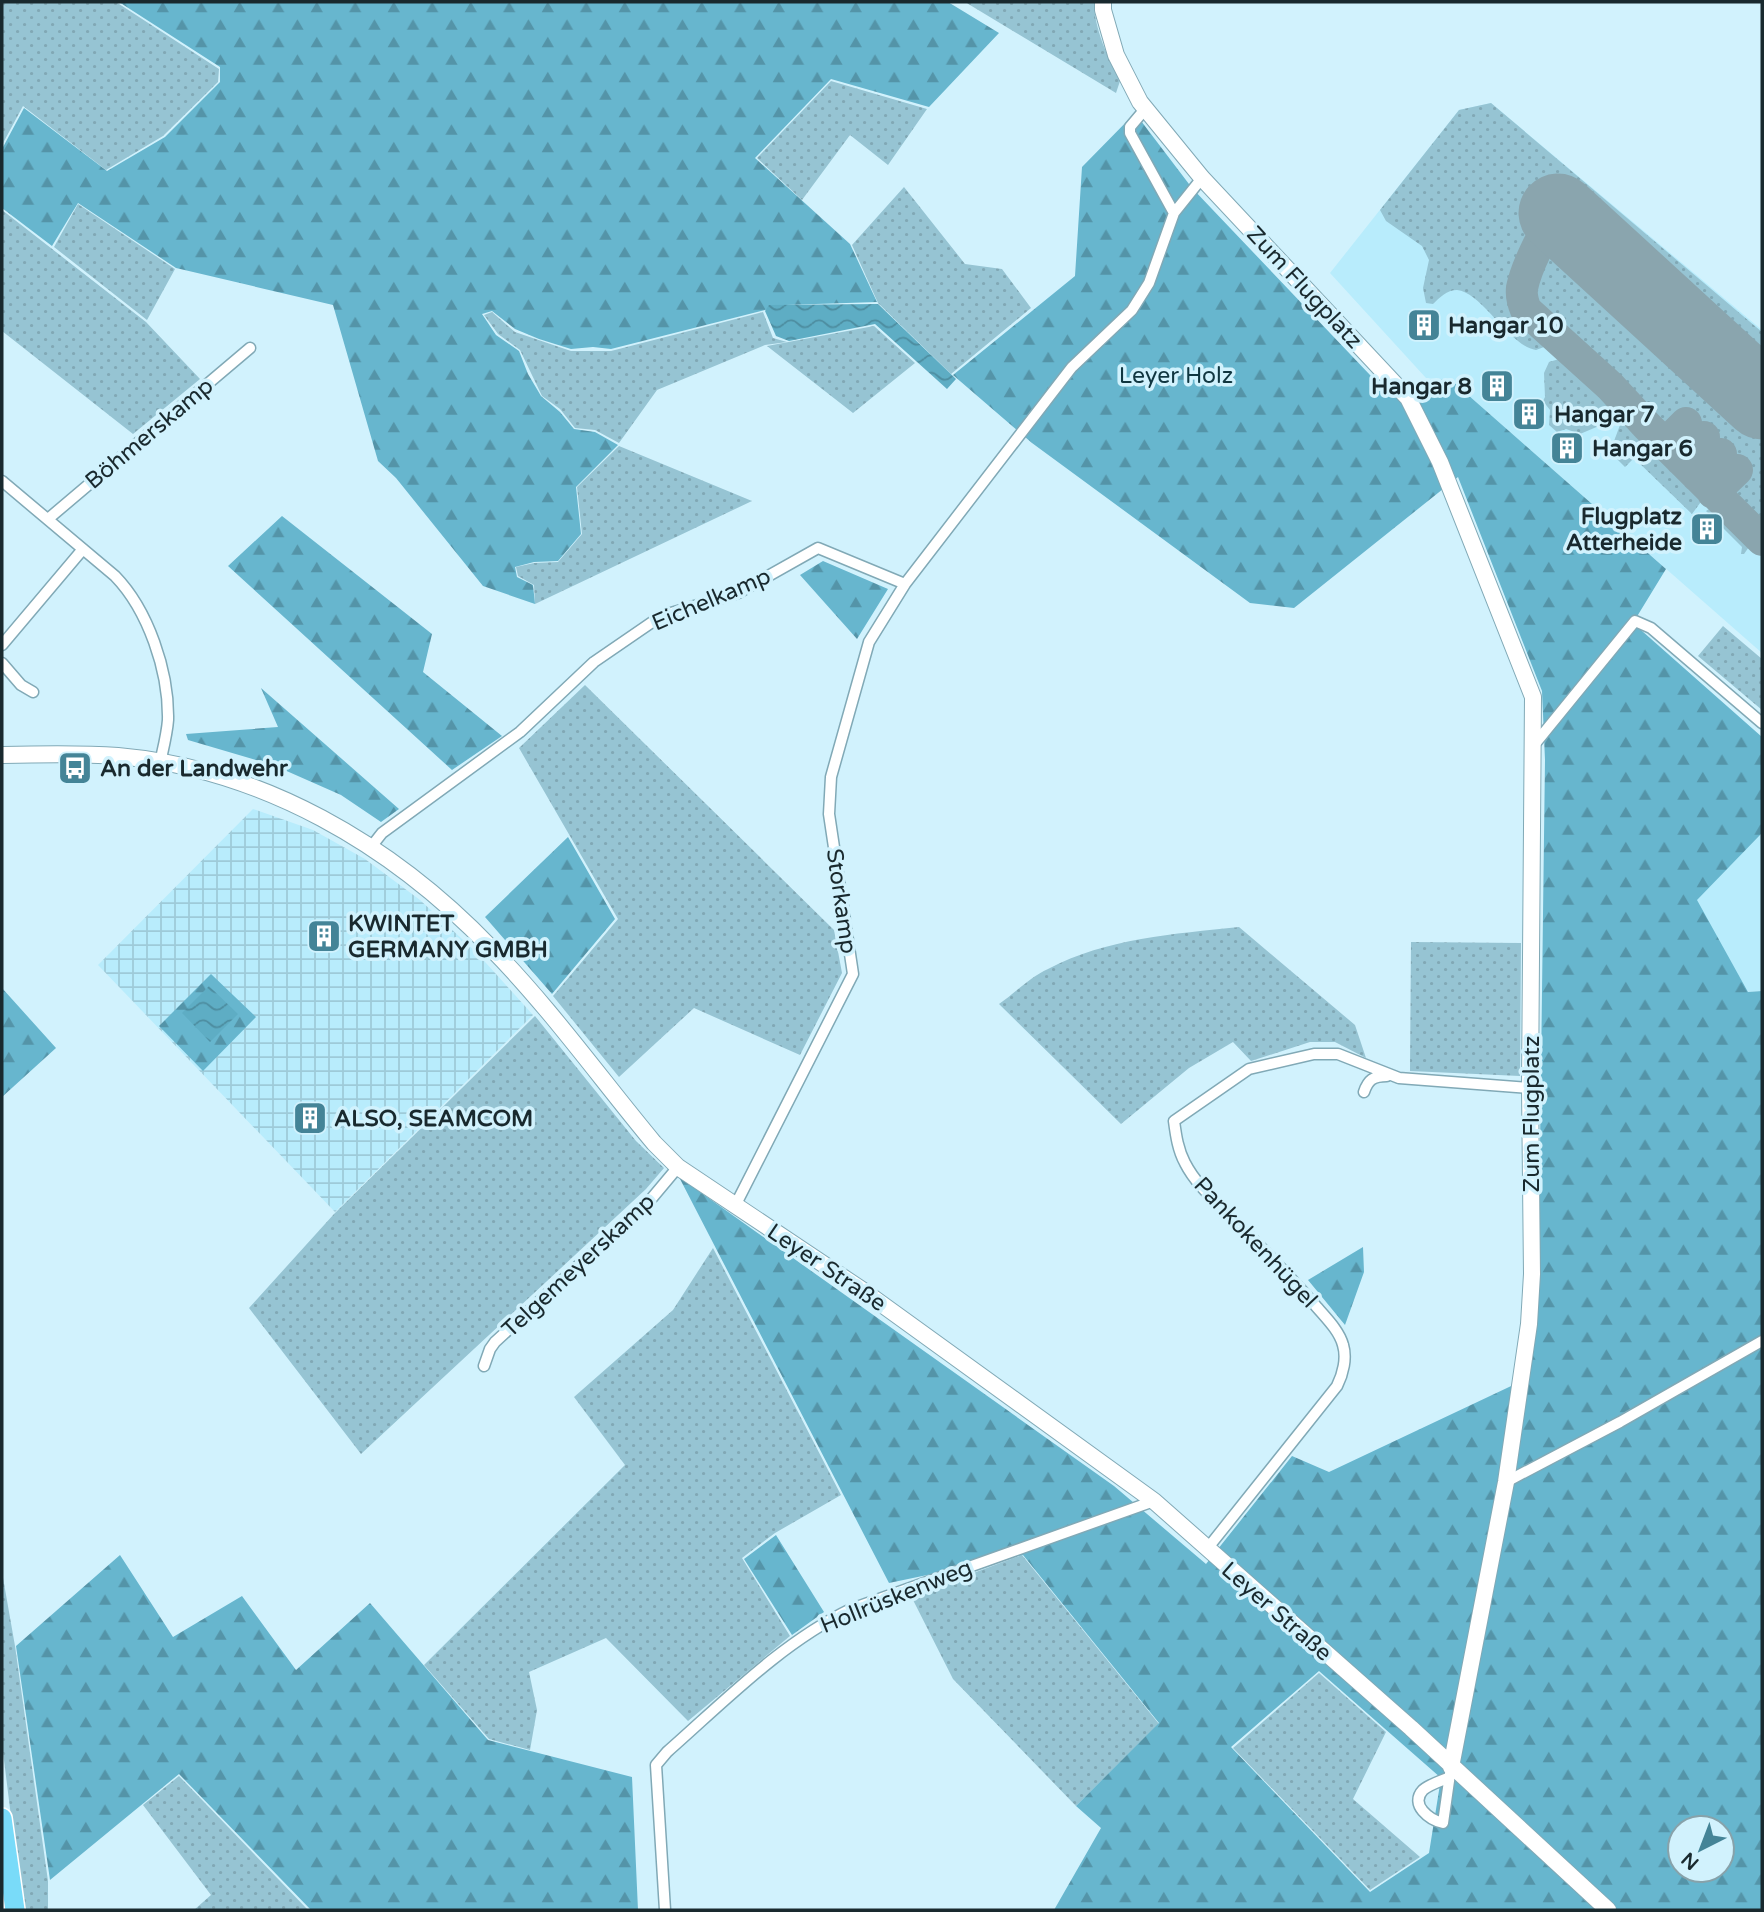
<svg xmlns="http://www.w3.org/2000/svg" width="1764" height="1912" font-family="'Varela Round',sans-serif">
	<defs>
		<pattern id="industrial-grid" width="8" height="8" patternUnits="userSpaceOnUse" patternTransform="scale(1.75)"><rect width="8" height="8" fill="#b8ecfc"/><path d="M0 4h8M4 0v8" fill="none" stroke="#9ecad8"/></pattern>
		<pattern id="grass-dots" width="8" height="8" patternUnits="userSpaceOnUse" patternTransform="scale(1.75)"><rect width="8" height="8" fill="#96c4d3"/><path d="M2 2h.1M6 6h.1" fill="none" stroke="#81a8b5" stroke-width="1.8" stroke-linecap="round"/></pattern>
		<pattern id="forest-firs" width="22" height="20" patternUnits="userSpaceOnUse" patternTransform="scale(1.75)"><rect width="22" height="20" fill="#67b6ce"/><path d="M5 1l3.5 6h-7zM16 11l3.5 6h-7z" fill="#5494a8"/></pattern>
		<pattern id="water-waves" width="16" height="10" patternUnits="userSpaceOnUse" patternTransform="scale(1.75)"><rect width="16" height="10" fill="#5eadc4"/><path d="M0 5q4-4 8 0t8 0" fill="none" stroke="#4d8da0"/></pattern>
	</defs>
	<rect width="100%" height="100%" fill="#d1f2fd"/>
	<path fill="#b8ecfc" d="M1491,103L1762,330V653L1452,381L1426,378L1330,273L1459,110Z
		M1762,833V991L1748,992L1696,900Z"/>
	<path fill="url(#industrial-grid)" d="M253,809L313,830L365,859L420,900L476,952L533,1015L335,1212L98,965Z"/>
	<path fill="url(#grass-dots)" d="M2,2H116L219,69L218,82L163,136L106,170L23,106L2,145Z
		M965,2H1094C1094,28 1108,58 1120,81L1116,93Z
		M831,81L927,109L888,165L850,135L802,200L757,158Z
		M1491,103L1762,332V377L1552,185L1525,212L1535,232L1534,240C1515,291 1502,300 1546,340L1544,347L1536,350C1509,346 1482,292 1457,290C1447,290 1439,298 1433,304L1426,303L1423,288L1429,260L1422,246L1386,221L1380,210L1459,110Z
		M904,187L965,264L1002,269L1031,308L951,374L878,303L852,245Z
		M78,204L175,269L147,320L54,247Z
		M2,210L146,322L200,379L133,434L2,331Z
		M1557,237L1762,423V527L1758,526L1644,414L1646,407L1611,372L1607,375L1532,306C1524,285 1541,258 1549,238Z
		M492,312L515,332L571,351H611L763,312L773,338L787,342L765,345L657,390L619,443L595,430L575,428L560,409L542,396L520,350L498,334L484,315Z
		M874,326L915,363L853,413L767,346Z
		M1566,357L1611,398L1613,420L1580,434L1566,429L1557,432L1549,425L1550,410L1543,401L1545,397L1544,373L1549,362Z
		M1620,425L1638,428L1644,432L1703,492V499L1692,514L1634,458L1625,467L1610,452Z
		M619,446L752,501L535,604L534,585L518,576L516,567L534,563L558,562L582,534L577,487Z
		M1712,507L1721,509L1750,538L1751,544L1744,554H1741L1742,547L1706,511Z
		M1723,626L1762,659V710L1698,656Z
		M585,685L834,930L842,973L800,1055L694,1008L619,1077L553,996L618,919L519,748Z
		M1239,927L1355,1025L1366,1058L1335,1042H1310L1251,1061L1233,1042L1189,1068L1121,1124L999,1004C1015,993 1030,977 1048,969C1107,938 1174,934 1239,927Z
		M1411,942L1521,943L1520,1076L1410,1071Z
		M535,1016L636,1141L664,1168L646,1189L361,1454L249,1308L334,1214Z
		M713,1248L841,1495L775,1533L742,1558L790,1636L688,1721L606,1638L529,1672L537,1710L530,1750L489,1739L424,1665L625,1465L574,1397L673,1310Z
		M1022,1555L1159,1724L1076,1806L953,1679L911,1596Z
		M2,1572L15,1646L48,1881V1910H24L21,1897L2,1744Z
		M1319,1673L1386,1732L1353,1799L1420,1857L1370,1890L1233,1748Z
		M179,1776L308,1910H194L211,1895L143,1805Z"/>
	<path fill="url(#forest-firs)" fill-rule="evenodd" d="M119,2H948L999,33L929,107L831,79L755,158L850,244L877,302L785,305L611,349L593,347L571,349L539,339L515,329L492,311L482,314L496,335L519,351L528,374L541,396L560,412L574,429L595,432L618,445L576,487L581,534L558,561L534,562L515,567L517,577L533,585L535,604L483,586L396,478L378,461L333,305L176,268L78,203L52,246L2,208V149L24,108L107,171L165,137L220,82V67Z
		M1135,113L1192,188L1390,396C1416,381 1420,378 1451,380L1666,569L1633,623L1762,737V833L1697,900L1748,992L1762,991V1910H1054L1101,1828L1076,1806L1159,1723L1023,1555L889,1583L679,1177L1114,1486L1206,1564L1292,1456L1329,1472L1528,1378L1538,1303L1545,760L1542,691L1458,477L1294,608L1250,603L1032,443L953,375L1075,276L1082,167ZM1319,1671L1441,1778L1429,1853L1370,1892L1231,1747ZM1680,1828H1722V1870H1680Z
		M282,516L432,634L423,672L502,736L452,770L228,566Z
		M823,561L888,589L857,639L800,575Z
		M261,688L399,809L381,822L341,795L273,765L188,740L186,734L278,727Z
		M568,837L615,919L552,994L485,917Z
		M211,974L256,1017L203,1071L159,1026Z
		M2,988L56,1048L2,1097Z
		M1363,1247L1364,1272L1345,1325L1308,1280Z
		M776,1535L824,1612L792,1635L744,1559Z
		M120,1555L173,1637L242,1596L296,1670L370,1603L488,1740L632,1777L638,1910H311L179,1774L50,1880L16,1646Z"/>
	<path fill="url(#water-waves)" d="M878,304L956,379L947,389L875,324L789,341L776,336L765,311L769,305Z
		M209,986L238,1014L210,1042L182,1013Z"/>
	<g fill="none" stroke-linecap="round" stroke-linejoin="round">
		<path stroke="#8aa5ae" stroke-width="32" d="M1558,213C1544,230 1526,268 1522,288C1521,296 1523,303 1526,310L1610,386L1647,426L1762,540
			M1665,444L1686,423
			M1681,460L1704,437
			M1697,476L1721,454
			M1713,493L1737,470"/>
		<path stroke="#8aa5ae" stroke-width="79" d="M1558,213L1762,400"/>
		<g stroke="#81a9b6" stroke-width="13">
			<path id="street" d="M1146,108L1130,127V133L1174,213
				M2,481L115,576C148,610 169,671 168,720C167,734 163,749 160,763
				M48,519L250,348
				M2,645L83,549
				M2,663L21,685L33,692
				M1534,745L1635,621L1651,628L1762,723
				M371,847L382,833L520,732L594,662L661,616L738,593L818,548L905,584
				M1364,1092C1368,1080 1373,1076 1387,1076
				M735,1206L853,974L829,814L831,777L869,642L905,584L1072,367L1132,310L1149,283L1174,213L1202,178
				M484,1366L490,1349L495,1342L652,1198L678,1167
				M1506,1482L1620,1422L1762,1341
				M1207,1549L1337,1386C1343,1374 1347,1358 1343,1345C1339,1330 1325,1317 1315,1305C1288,1274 1259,1245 1230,1216C1214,1200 1195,1183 1185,1163C1178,1150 1176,1136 1174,1121L1249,1069L1314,1054H1338L1399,1078L1530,1088
				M1450,1777C1441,1781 1430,1784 1423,1790C1409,1805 1430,1820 1443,1823L1451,1767
				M665,1910L656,1765L667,1752C725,1701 781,1643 851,1609L1154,1501"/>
		</g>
		<g stroke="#81a9b6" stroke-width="18">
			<path id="secondary" d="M1103,2V10L1116,55L1140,102L1202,178L1408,398L1440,462L1533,697L1530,1088L1532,1274L1529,1324L1506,1482L1451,1767
				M2,755C41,754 79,753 118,756C263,769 392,845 491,948C550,1008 600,1078 654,1143L678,1167L865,1292L1154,1501L1411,1728L1608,1910"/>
		</g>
		<g stroke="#fff" stroke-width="22">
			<path id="highway" d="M2,1818L15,1910"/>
		</g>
		<use href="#street" stroke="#fff" stroke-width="10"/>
		<use href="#secondary" stroke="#fff" stroke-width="16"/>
		<use href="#highway" stroke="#79dbf9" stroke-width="19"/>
	</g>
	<defs>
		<g id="building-square" transform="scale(1.75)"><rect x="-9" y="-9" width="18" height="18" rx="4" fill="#448497" stroke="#d1f2fd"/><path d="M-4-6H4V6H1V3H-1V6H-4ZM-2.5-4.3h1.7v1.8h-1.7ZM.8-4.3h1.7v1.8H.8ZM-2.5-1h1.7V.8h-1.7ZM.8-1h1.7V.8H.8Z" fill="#fff"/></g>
		<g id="bus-square" transform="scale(1.75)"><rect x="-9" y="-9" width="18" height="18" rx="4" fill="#448497" stroke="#d1f2fd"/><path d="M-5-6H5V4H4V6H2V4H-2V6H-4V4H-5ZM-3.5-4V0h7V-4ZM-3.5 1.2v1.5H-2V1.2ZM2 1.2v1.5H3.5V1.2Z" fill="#fff"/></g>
	</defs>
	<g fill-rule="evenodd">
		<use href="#building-square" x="1424" y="325"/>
		<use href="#building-square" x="1497" y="386"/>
		<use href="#building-square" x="1529" y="414"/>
		<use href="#building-square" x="1567" y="448"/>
		<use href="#building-square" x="1707" y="529"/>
		<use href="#bus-square" x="75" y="768"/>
		<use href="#building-square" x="324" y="936"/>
		<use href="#building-square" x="310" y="1118"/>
	</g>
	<g text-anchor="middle" stroke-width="7" stroke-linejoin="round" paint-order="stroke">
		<g font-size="23" fill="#19292e" stroke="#d1f2fd">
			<text transform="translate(1305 287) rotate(47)" y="8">Zum Flugplatz</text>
			<text transform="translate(149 433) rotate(-40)" y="8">Böhmerskamp</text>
			<text transform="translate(711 599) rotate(-23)" y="8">Eichelkamp</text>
			<text transform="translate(842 901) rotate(82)" y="8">Storkamp</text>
			<text transform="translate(1531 1114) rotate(-90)" y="8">Zum Flugplatz</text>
			<text transform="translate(1256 1242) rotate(47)" y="8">Pankokenhügel</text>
			<text transform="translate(578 1265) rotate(-43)" y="8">Telgemeyerskamp</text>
			<text transform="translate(827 1267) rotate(34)" y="8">Leyer Straße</text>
			<text transform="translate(896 1596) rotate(-22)" y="8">Hollrüskenweg</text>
			<text transform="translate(1277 1611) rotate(41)" y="8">Leyer Straße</text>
		</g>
		<g font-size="23" font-weight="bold" fill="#19292e" stroke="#d1f2fd" text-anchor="start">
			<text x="1448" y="333">Hangar 10</text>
			<text x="1472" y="394" text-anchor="end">Hangar 8</text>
			<text x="1554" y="422">Hangar 7</text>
			<text x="1592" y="456">Hangar 6</text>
			<text x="1682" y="524" text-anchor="end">Flugplatz<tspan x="1682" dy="26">Atterheide</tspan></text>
			<text x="100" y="776">An der Landwehr</text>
			<text x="348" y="931">KWINTET<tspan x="348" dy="26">GERMANY GMBH</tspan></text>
			<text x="334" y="1126">ALSO, SEAMCOM</text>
		</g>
		<g font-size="23" fill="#103640" stroke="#d1f2fd">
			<text x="1176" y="383">Leyer Holz</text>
		</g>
	</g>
	<rect width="1764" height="1912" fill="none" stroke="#19292e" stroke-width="7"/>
	<g transform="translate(1701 1849) rotate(222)"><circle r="33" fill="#d1f2fd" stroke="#87a2aa" stroke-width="2"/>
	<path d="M0-5L12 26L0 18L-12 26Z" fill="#448497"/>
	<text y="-10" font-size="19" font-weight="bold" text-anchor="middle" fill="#19292e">N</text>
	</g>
</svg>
